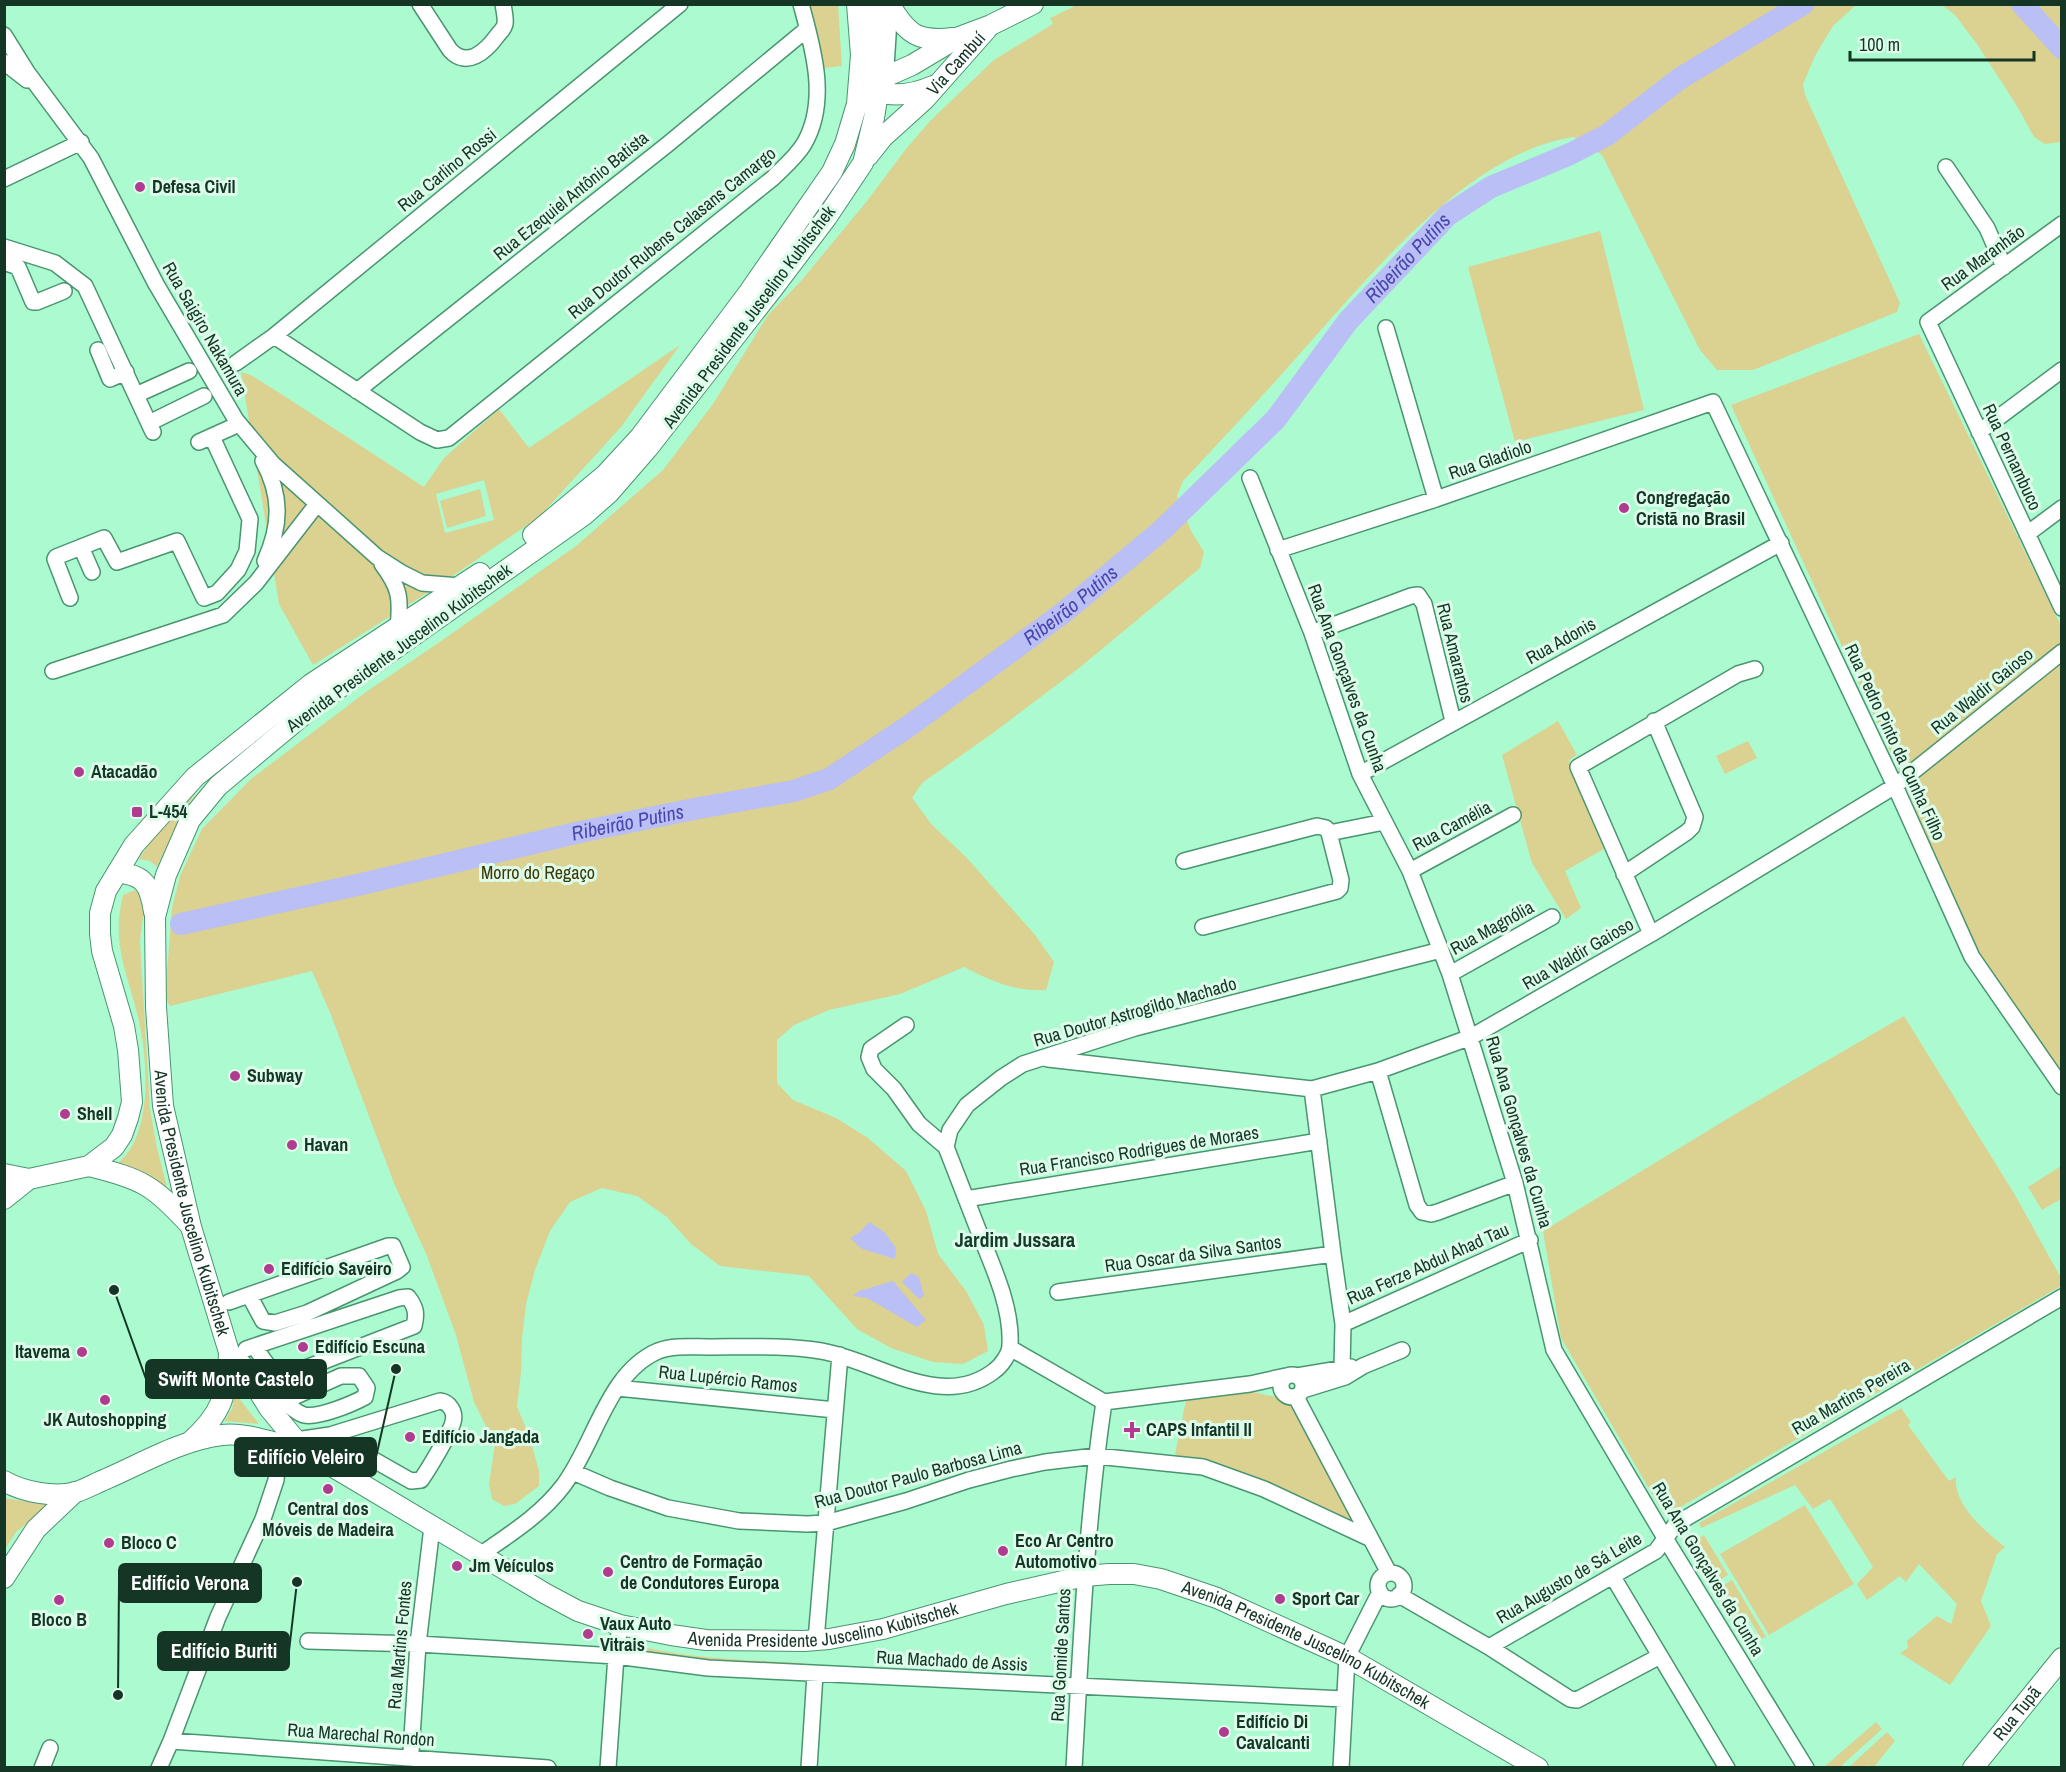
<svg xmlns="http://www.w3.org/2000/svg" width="2066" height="1772" font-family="'Archivo Narrow',sans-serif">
	<rect width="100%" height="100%" fill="#acfad0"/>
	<path fill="#dbd190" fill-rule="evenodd" d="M1079,4L1856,5L1833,26L1815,56L1803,84L1805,95L1900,303L1897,312L1753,370H1717L1700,350L1602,155L1574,137C1468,152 1366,280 1297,357C1260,399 1221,440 1183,481L1177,496L1191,531L1204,552L1200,568L1079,668L993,733L922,783L912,798L932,825L966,857L1035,935L1054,962L1046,990C1016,992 991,981 964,967L900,994L829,1010L794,1025L777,1040V1083L793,1100L836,1118L868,1138L906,1171L926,1211L938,1254L966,1291L984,1325L988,1351L963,1364L933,1362L891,1348L857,1329L809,1276L720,1266L691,1244L667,1217L637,1196L602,1188L570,1202L550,1231L535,1270L526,1304L522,1338L521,1372L517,1407L529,1435L539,1471V1486L515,1504L504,1506L492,1499L489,1484L495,1444L474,1402L456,1335L427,1256L394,1183L331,1015L312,971L170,1006L165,998L172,908L180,876L202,829L251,779L366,692L444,639L576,546L663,470L713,404L768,315L801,281L867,201L906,149L931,120L994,60L1053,24L1050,18Z
		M801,5H838L842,66L816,69Z
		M1942,5H2061V142L2045,144L2034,137L2017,106L1977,44L1955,15Z
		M1600,231L1644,410L1515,442L1468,267Z
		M1919,334L2061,626V1071L1977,954L1897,766L1731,405Z
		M680,345L621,427L539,517L438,586L313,665L279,604L241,372L251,375L278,392L424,487L444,458L499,409L529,448ZM484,480L494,520L445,533L436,494Z
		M480,489L486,516L447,528L440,501Z
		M1558,721L1577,755L1569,760L1604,849L1565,871L1581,908L1566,919L1532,863L1502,755Z
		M1748,741L1757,758L1725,774L1716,756Z
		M199,788L181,815L157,867L150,861L139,859L158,830Z
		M135,890L143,895L145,900L140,941L150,1109L157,1148L169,1195L113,1169C120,1161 129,1153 133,1144C150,1112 147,1061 140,1026C130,977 110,947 123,895Z
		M1904,1016L2015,1195L2061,1278V1286L1665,1516L1561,1338L1543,1231L1742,1110Z
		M2061,1166V1199L2042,1210L2028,1187Z
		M1244,1390L1294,1401L1358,1525L1206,1461L1175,1455L1186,1400Z
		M235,1393L259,1424L224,1421L232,1409Z
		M1901,1408L1911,1422L1908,1425L1949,1481L1956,1477C1953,1505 1985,1531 2005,1547L1997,1554L1981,1601L1991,1626L1950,1685L1900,1653L1908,1648L1907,1641L1937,1616L1951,1624L1957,1604L1919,1564L1906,1582L1900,1576L1867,1600L1857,1584L1873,1567L1830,1499L1813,1509L1795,1485L1701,1528L1699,1523Z
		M5,1498L40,1504L57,1499L16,1532L5,1549Z
		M1805,1505L1854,1584L1769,1635L1720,1554Z
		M1704,1535L1728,1575L1718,1581L1714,1576L1709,1579L1688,1545Z
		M1732,1580L1766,1637L1761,1639L1746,1613L1732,1621L1714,1591Z
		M630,1644C688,1659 744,1660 804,1663L803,1667L692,1661L628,1649Z
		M1876,1722L1882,1729L1840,1767H1824Z
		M1887,1732L1895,1741L1874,1767L1869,1765L1865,1767H1849Z"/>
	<path fill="#babff6" d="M869,1222L884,1232L896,1248L895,1259L862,1249L850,1238L860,1232Z
		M911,1273L919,1277L924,1296L919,1299L902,1282Z
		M893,1281L926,1320L917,1327L867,1298L853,1296L859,1291Z"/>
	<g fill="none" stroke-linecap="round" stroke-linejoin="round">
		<g stroke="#babff6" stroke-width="22">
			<path d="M2022,4L2062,48"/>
			<path id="s1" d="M181,924L366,883L580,832L699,808L794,791L829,779L909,726L1063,613L1162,530L1276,419L1348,321L1448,215L1491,187L1570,154L1607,135L1679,79L1803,4"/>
		</g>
		<g stroke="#499570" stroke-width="18">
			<path id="minor" d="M420,4L450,50C467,69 486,51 497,36C500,32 504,29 505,24C506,18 504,11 503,4
				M4,35L27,72L91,158L156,284L236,420L273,464L377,557L402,573L422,583L460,586
				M4,62L27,80
				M885,83L890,4
				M1946,167L1987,228L2004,267
				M4,179L81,142
				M2062,224L1928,322L2062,608
				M4,247L55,263L85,286L153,432
				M4,259L9,264L18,267L33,302H37L64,291
				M1386,328L1436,499
				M274,336L420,432L437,440L449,438L773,178C784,167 796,157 804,144C829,101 813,48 801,4
				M98,350L110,379L126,372
				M236,363L274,336L680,4
				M357,391L668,144L807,29
				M136,395L189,371
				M149,423L204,396
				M1979,432L2062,370
				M199,442L239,424
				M263,461C282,496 281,525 265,561
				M1250,478L1312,633L1360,774L1410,871L1450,974L1515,1183L1554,1350L1665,1538L1806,1768
				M2027,534L2062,508
				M81,547L92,572
				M1278,550L1436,499L1713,402L1895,786L1972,957L2062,1087
				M382,564C400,588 401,598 398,628
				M70,598L55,559L56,557L104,538L117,562L177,541L204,598L217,593L238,570L247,551L250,519L212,437
				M1312,633L1411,596L1418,595L1424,604L1453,721
				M53,671L223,615L256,583L317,504
				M1360,774L1781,543
				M1184,861L1317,826L1326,828L1329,833
				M1410,871L1513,815
				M1624,874L1687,832L1692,827L1695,817L1654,721
				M1203,927L1337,891L1340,888L1341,880L1329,833L1384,822
				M1651,934L1578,767L1738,674L1755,669
				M1450,974L1552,917
				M906,1025L871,1049L869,1057L874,1069L894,1089L919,1124L946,1147
				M1048,1059L1312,1089L1378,1071L1471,1037L1651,934L1895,786L2062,652
				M1378,1071L1417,1205L1422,1212L1431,1214L1438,1212L1515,1183
				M1312,1089L1333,1254L1343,1324L1342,1368L1345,1377
				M966,1199L1319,1141
				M1058,1292L1333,1254
				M229,1302L388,1246H393L402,1267L397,1271L307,1313L275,1323L263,1321L249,1295
				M1343,1324L1530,1240
				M1010,1348L1104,1402
				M246,1349L399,1298L408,1297C416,1307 417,1314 414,1326L293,1373C271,1377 266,1363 255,1347
				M1281 1386a11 11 0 1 1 22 0a11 11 0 1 1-22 0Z
				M1297,1376L1351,1367
				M617,1388L835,1410
				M1303,1390L1345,1377L1363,1366L1402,1350
				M1296,1397L1389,1573
				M1104,1402L1250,1384L1286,1376
				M269,1408L341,1376H359L367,1388L365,1397C352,1404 319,1418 304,1415C297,1413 290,1406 284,1402
				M296,1440L330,1435L440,1401C449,1402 456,1412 453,1422C451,1432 428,1470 421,1480L411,1481L330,1435
				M573,1472L610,1488L668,1508L739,1521L807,1524L826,1523L906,1501L969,1480L1011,1469L1045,1462L1096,1456L1203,1467L1264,1489L1369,1538
				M480,1555C510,1534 541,1515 563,1486C595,1444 607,1373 658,1351C674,1345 692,1347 708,1347C746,1347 784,1345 821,1351C876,1360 941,1412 994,1371C1001,1366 1010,1354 1010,1345C1012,1307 993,1267 979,1232C968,1204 957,1175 946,1147L950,1130L967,1105L1001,1078L1023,1064L1135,1028L1441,950
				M1378 1586a13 13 0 1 1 26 0a13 13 0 1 1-26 0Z
				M1613,1577L1727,1768
				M1399,1595L1489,1647L1570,1699L1577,1700L1660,1656
				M816,1640L840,1355
				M308,1641L418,1644L616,1656L708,1668L1344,1699
				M1489,1647L1656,1551L1676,1524L2062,1297
				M171,1741L548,1768
				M42,1768L50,1748
				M159,1768L171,1741L218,1617L263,1519L276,1480L279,1445
				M410,1768L418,1644L432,1527
				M608,1768L616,1656L620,1625
				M809,1768L815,1674
				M1074,1768C1081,1645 1086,1523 1104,1402
				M1341,1768L1347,1657L1380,1592"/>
		</g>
		<g stroke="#499570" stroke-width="22">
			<g id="major">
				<path id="s2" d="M873,4L877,50L878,92L874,118L863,163L827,217L774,287L648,448L609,493L584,515L315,705L218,786L190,820L166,875L155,917L156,1007L163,1106L191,1227L229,1352L243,1366L269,1408L303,1449L546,1594L578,1611L620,1625L671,1635L706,1640L804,1641L829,1639L883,1629L1006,1594L1085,1576L1109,1574H1134L1161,1579L1217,1598L1347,1657L1538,1768"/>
				<path d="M890,5C908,35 918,42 953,38"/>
				<path d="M870,86L878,80L912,65L959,37L991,25L1033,4"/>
				<path d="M878,92C897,97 915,94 933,86"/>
				<path id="s3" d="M868,156L883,137L925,99L987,29"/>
				<path d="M533,535L605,475L640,437L749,292L832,172L845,144L857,104L861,55L857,4"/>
				<path d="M117,873C145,874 150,886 154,912"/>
				<path d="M89,1166C143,1179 152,1185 190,1225"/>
				<path d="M4,1174L29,1179"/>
				<path d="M4,1199L29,1179L89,1166L114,1147L122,1135L128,1118L132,1102L128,1050L124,1026L102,951L100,934V913L106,891L134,845L195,777L311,684L480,573"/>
				<path d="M190,1442C222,1414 228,1393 229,1352"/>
				<path d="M4,1481C23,1492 55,1498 76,1492C86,1489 96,1483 106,1479C143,1463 181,1440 222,1435C248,1432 278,1445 303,1449"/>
				<path d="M4,1578L36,1529L75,1492"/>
				<path id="s4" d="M1973,1768L2062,1658"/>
			</g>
		</g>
		<use href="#minor" stroke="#fff" stroke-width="15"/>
		<use href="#major" stroke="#fff" stroke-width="20"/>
	</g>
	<g fill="#b13b91" stroke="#defcea" stroke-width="2">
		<circle cx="140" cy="187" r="6"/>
		<circle cx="1624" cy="508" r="6"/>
		<circle cx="79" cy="772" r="6"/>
		<rect x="131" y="806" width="12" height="12" rx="3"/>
		<circle cx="235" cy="1076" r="6"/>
		<circle cx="65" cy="1114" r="6"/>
		<circle cx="292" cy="1145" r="6"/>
		<circle cx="269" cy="1269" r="6"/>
		<circle cx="303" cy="1347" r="6"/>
		<circle cx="82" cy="1352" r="6"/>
		<circle cx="105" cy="1400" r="6"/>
		<path d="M1129 1421h6v6h6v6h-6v6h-6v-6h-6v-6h6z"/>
		<circle cx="410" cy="1437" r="6"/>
		<circle cx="328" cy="1489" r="6"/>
		<circle cx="109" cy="1543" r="6"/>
		<circle cx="1003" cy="1551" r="6"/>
		<circle cx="457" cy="1566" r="6"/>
		<circle cx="608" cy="1572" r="6"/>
		<circle cx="1280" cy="1599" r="6"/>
		<circle cx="59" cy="1600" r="6"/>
		<circle cx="588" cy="1634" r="6"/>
		<circle cx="1224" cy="1732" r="6"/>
	</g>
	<g text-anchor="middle" stroke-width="6" stroke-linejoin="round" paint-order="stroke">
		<g font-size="18" fill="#153525" stroke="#defcea">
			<text dy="6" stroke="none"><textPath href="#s3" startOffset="128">Via Cambuí</textPath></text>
			<text transform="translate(447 170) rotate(-39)" y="6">Rua Carlino Rossi</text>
			<text transform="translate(571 196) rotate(-39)" y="6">Rua Ezequiel Antônio Batista</text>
			<text transform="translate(672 233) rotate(-39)" y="6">Rua Doutor Rubens Calasans Camargo</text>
			<text transform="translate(1983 258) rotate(-36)" y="6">Rua Maranhão</text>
			<text transform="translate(749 317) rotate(-53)" y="6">Avenida Presidente Juscelino Kubitschek</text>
			<text transform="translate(205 329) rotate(60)" y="6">Rua Saigiro Nakamura</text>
			<text transform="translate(2012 457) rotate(65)" y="6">Rua Pernambuco</text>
			<text transform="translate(1490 460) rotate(-19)" y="6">Rua Gladiolo</text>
			<text transform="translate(1561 641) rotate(-29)" y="6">Rua Adonis</text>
			<text transform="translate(399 648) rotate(-36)" y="6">Avenida Presidente Juscelino Kubitschek</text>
			<text transform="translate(1455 653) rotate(76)" y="6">Rua Amarantos</text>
			<text transform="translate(1347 678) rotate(70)" y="6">Rua Ana Gonçalves da Cunha</text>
			<text transform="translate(1982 691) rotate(-39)" y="6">Rua Waldir Gaioso</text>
			<text transform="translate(1895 742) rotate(65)" y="6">Rua Pedro Pinto da Cunha Filho</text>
			<text transform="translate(1452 826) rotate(-28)" y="6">Rua Camélia</text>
			<text transform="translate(1492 928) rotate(-29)" y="6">Rua Magnólia</text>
			<text transform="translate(1578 954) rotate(-30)" y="6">Rua Waldir Gaioso</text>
			<text transform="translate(1135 1012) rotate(-16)" y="6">Rua Doutor Astrogildo Machado</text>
			<text transform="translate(1519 1132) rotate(74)" y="6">Rua Ana Gonçalves da Cunha</text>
			<text transform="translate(1139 1151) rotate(-9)" y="6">Rua Francisco Rodrigues de Moraes</text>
			<text dy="6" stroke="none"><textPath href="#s2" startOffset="1504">Avenida Presidente Juscelino Kubitschek</textPath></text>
			<text transform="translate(1193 1254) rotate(-8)" y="6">Rua Oscar da Silva Santos</text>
			<text transform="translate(1428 1264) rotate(-24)" y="6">Rua Ferze Abdul Ahad Tau</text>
			<text transform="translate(728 1379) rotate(6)" y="6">Rua Lupércio Ramos</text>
			<text transform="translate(1851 1397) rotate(-30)" y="6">Rua Martins Pereira</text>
			<text transform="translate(918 1475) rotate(-15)" y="6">Rua Doutor Paulo Barbosa Lima</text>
			<text transform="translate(1708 1569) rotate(59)" y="6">Rua Ana Gonçalves da Cunha</text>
			<text transform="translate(1569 1578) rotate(-30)" y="6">Rua Augusto de Sá Leite</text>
			<text dy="6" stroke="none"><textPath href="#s2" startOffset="2350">Avenida Presidente Juscelino Kubitschek</textPath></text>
			<text transform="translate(400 1645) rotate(-85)" y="6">Rua Martins Fontes</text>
			<text dy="6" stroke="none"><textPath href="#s2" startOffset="2854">Avenida Presidente Juscelino Kubitschek</textPath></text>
			<text transform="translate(1061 1655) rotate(-87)" y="6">Rua Gomide Santos</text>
			<text transform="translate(952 1661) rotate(3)" y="6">Rua Machado de Assis</text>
			<text dy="6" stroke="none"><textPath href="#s4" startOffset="70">Rua Tupã</textPath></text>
			<text transform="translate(361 1735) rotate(4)" y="6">Rua Marechal Rondon</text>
		</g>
		<g font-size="18" font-weight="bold" fill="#153525" stroke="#defcea" text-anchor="start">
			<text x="152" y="193">Defesa Civil</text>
			<text x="1636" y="504">Congregação<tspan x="1636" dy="21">Cristã no Brasil</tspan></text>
			<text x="91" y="778">Atacadão</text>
			<text x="149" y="818">L-454</text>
			<text x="247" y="1082">Subway</text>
			<text x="77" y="1120">Shell</text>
			<text x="304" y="1151">Havan</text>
			<text x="281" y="1275">Edifício Saveiro</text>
			<text x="315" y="1353">Edifício Escuna</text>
			<text x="70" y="1358" text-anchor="end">Itavema</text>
			<text x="105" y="1426" text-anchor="middle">JK Autoshopping</text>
			<text x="1146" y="1436">CAPS Infantil II</text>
			<text x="422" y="1443">Edifício Jangada</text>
			<text x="328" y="1515" text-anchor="middle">Central dos<tspan x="328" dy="21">Móveis de Madeira</tspan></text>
			<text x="1015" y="1547">Eco Ar Centro<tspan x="1015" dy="21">Automotivo</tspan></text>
			<text x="121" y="1549">Bloco C</text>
			<text x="620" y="1568">Centro de Formação<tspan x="620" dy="21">de Condutores Europa</tspan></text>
			<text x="469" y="1572">Jm Veículos</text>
			<text x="1292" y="1605">Sport Car</text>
			<text x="59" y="1626" text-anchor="middle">Bloco B</text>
			<text x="600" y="1630">Vaux Auto<tspan x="600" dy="21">Vitrais</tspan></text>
			<text x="1236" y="1728">Edifício Di<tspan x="1236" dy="21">Cavalcanti</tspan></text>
		</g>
		<g font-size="18" fill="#3e3707" stroke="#defcea">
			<text x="538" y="879">Morro do Regaço</text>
		</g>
		<g font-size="20" font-style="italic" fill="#4a45ac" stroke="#defcea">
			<text dy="7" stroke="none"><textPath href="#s1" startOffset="1448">Ribeirão Putins</textPath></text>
			<text dy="7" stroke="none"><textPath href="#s1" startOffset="962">Ribeirão Putins</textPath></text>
			<text dy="7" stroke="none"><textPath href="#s1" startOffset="458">Ribeirão Putins</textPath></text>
		</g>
		<g font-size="20" font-weight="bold" fill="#123b28" stroke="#defcea">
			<text x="1015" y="1247">Jardim Jussara</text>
		</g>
	</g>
	<path fill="none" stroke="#153525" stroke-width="2" d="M114 1290L146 1379M396 1369L376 1457M118 1695L119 1583M297 1582L289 1651"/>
	<g fill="#153525" stroke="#defcea" stroke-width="2">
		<circle cx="114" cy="1290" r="6"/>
		<circle cx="396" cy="1369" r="6"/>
		<circle cx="118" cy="1695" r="6"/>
		<circle cx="297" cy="1582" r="6"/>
	</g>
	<g fill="#153525" stroke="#153525" stroke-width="2">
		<rect x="146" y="1360" width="180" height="38" rx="6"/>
		<rect x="235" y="1438" width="141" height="38" rx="6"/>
		<rect x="119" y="1564" width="142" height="38" rx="6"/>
		<rect x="158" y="1632" width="131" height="38" rx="6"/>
	</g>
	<g font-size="20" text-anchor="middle" font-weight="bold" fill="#fff">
		<text x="236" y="1386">Swift Monte Castelo</text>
		<text x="306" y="1464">Edifício Veleiro</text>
		<text x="190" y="1590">Edifício Verona</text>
		<text x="224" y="1658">Edifício Buriti</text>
	</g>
	<rect width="2066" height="1772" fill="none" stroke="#153525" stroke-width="12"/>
	<path d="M1850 51v9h184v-9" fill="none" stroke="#153525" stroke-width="3"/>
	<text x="1859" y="51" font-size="18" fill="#153525" stroke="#defcea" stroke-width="4.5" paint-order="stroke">100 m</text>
</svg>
